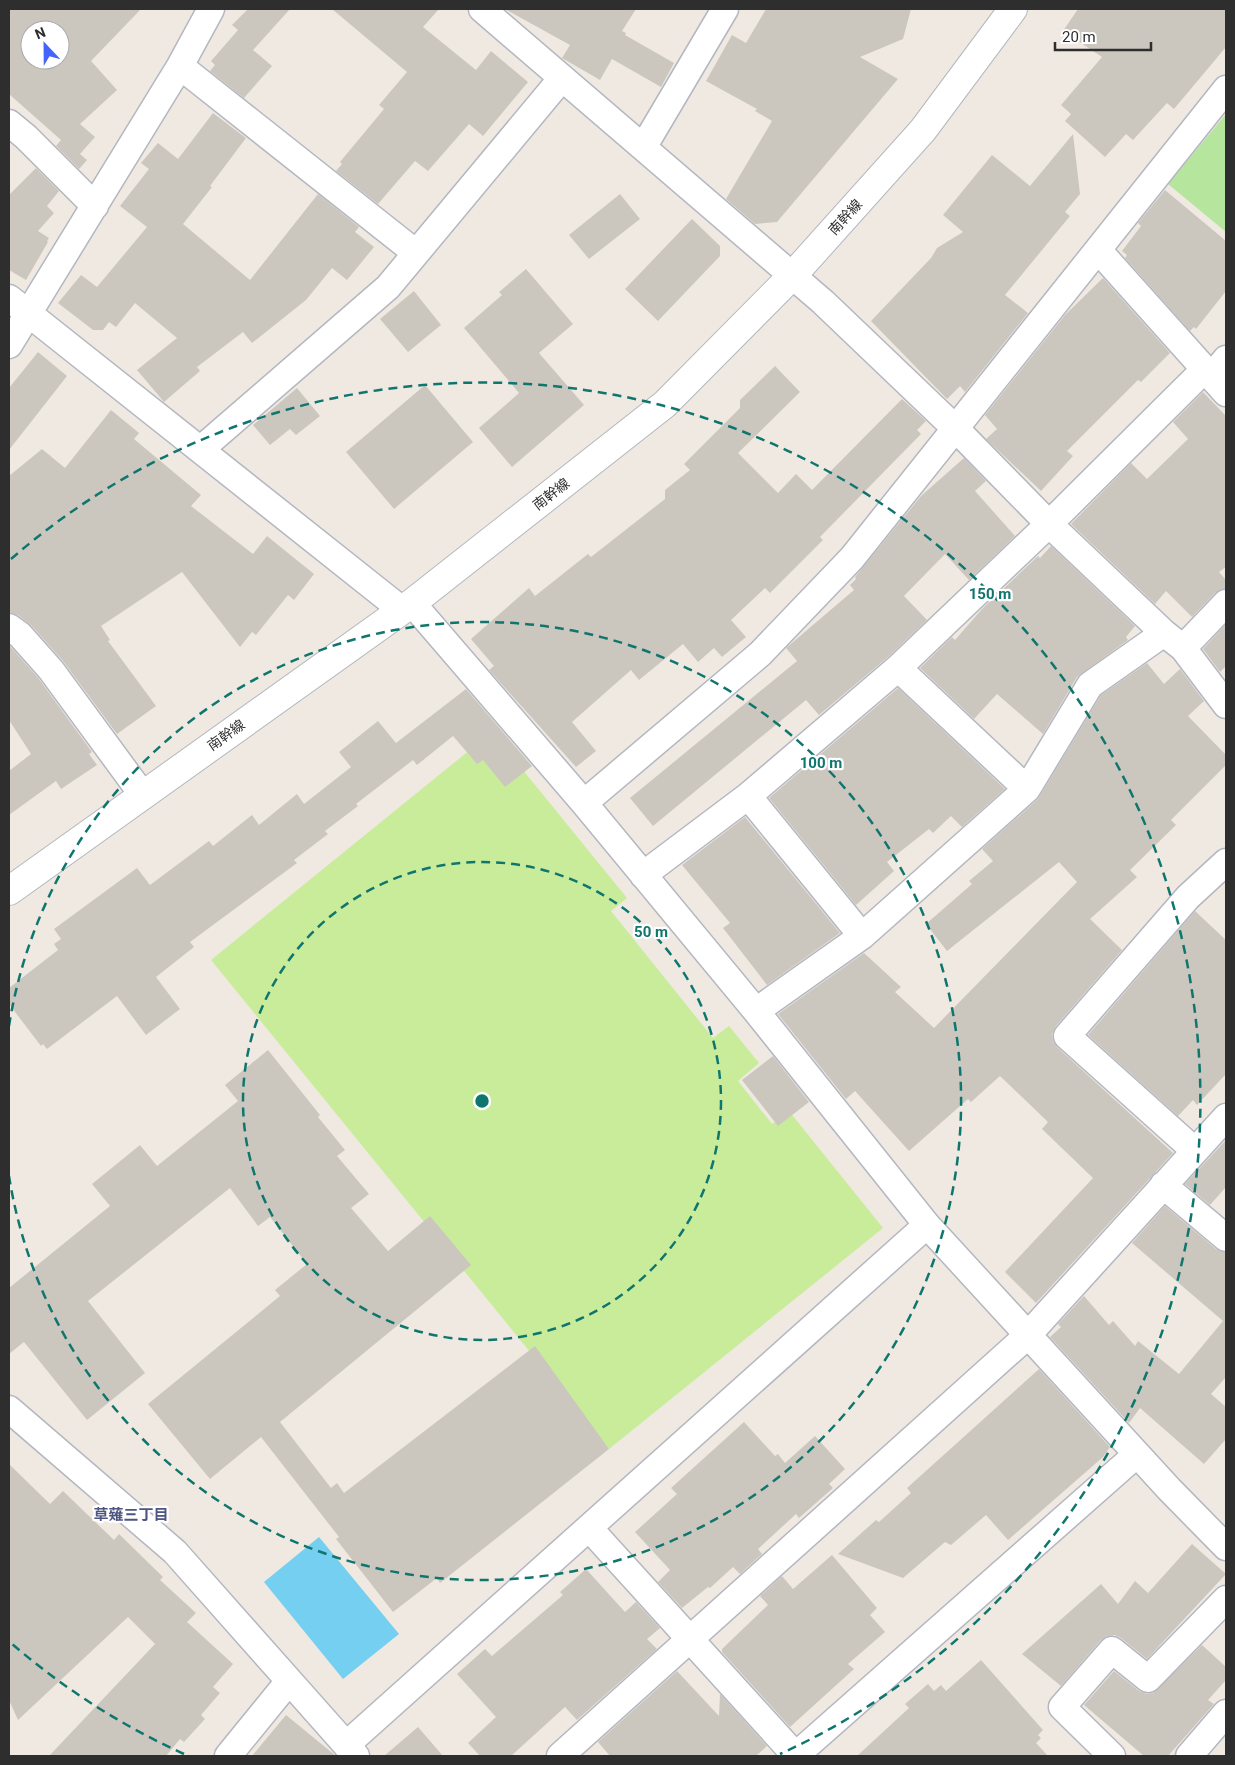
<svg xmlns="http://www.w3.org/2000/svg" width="1235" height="1765" font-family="Roboto,'Noto Sans JP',sans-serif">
	<rect width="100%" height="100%" fill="#efe9e1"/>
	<path fill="#b6e59e" d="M1226,114V232L1168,184Z"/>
	<path fill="#c9ec9a" d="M492,732L627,898L611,911L713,1038L729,1026L759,1063L738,1081L772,1124L789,1111L883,1228L609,1449L211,960Z"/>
	<path fill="#75cff0" d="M319,1537L399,1634L343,1679L264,1582Z"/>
	<path fill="#cbc7bf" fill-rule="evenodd" d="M9,9H141L91,61L117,90L80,124L95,137L80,154L87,160L79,169L56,146L61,140L9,94ZM30,30H60V60H30Z
		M248,9H290L253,50L272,66L244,98L210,71L215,65L211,61L238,30L232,25Z
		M332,9H439L423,27L476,70L491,51L528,82L483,136L469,124L428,171L415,161L378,204L336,171L342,164L340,162L384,109L379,105L407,72Z
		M505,9H636L622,31L626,33L625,35L674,63L661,87L612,59L600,80L562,58L570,45Z
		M766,9H911L903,39L860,57L898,79L777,222L755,224L726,199L772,121L755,111L757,109L706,81L732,35L746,43Z
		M1078,9H1226V47L1174,109L1167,103L1133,140L1126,134L1105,157L1065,121L1071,114L1061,105L1102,57L1063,31Z
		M213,113L246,138L210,186L212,187L183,224L250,280L318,194L359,227L355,232L374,247L347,280L332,268L306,300L252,343L243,332L197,367L200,371L164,402L137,370L177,338L135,303L116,327L109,322L103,330H93L58,303L81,275L97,287L147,227L120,206L149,169L141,163L158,143L178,159Z
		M1073,134L1080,194L1065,212L1070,216L1005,295L1028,313L965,392L960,386L947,399L871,321L931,258L937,248L963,232L943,215L992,155L1030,186Z
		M36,168L59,191L47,206L54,213L38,231L49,238L47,241L48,242L26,280L9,270V195Z
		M1165,190L1226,241V291L1196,329L1194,327L1190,331L1125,258L1127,255L1122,251L1141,226L1138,223Z
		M620,194L640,219L589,259L569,235Z
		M692,219L720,246V256L658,321L625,289Z
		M526,269L573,324L539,353L584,405L512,467L479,428L519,393L464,328L502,295L499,292Z
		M1103,278L1170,353L1141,382L1138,380L1067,451L1073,456L1041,491L986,439L997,429L985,415L1065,315Z
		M414,291L441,325L408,352L380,319Z
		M38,352L67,376L9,450V388Z
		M775,366L800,392L738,453L778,493L796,474L812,490L902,399L926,421L917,430L921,434L820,537L823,540L770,593L765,588L731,620L746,637L722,657L714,648L698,662L683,644L639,680L631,670L572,722L596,751L576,767L489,670L494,666L471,639L529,588L535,596L588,554L591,557L665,499V490L690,470L684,464L740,408V400Z
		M425,385L473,442L394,509L346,452Z
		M297,388L320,416L296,435L290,429L270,445L253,425Z
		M1203,392L1226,416V567L1219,572L1226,580V588L1215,593L1192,617L1166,591L1155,604L1071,524L1131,463L1147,479L1188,439L1173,422Z
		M111,410L139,433L134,439L201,495L191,506L253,554L267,536L314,574L294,600L288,595L256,635L252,632L240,647L182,572L101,626L110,640L108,641L156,706L117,734L63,661L31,625L18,615L9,612V476L42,449L65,468Z
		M964,458L986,481L975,491L1015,536L969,580L945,554L904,596L927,620L888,657L819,715L806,700L653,826L630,798L797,661L786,648L854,590L850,585L856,579L855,577L921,496Z
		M1051,546L1135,626L1126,637L1128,640L1077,677L1043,734L997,694L974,719L920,668L952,637L955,640L982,609L1038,556L1040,558Z
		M1226,624V666L1220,672L1203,649Z
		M9,645L39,679L92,752L89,754L97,765L61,789L56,781L9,815V771L31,754L9,720Z
		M1147,663L1164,684L1180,669L1204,701L1188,716L1226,755V765L1171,820L1176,825L1130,870L1137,877L1090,919L1122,950L1056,1026L1052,1034L1053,1041L1057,1047L1173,1153L1036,1303L1005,1272L1093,1178L1042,1129L1048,1122L1000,1076L971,1102L968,1099L909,1151L855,1091L846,1099L778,1014L864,953L901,987L895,992L934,1028L1077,882L1059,862L947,951L926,924L972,884L969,881L993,861L982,849L1038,799L1101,695Z
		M898,688L1005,789L962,827L951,816L933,833L929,829L887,862L894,871L856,905L769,798Z
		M466,689L532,766L505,787L483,760L477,764L453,736L417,765L413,760L356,804L358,806L325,831L328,834L294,860L297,863L190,942L194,947L156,977L180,1009L146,1035L117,996L47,1049L43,1044L41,1046L9,1004V988L58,950L54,944L61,939L54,929L137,868L150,885L209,841L213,846L252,815L259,825L297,794L304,804L351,767L339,752L378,721L396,743Z
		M745,817L840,933L767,985L723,928L730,923L682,865Z
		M1195,911L1226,940V1074L1197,1105L1193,1100L1178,1116L1088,1035Z
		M268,1050L320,1115L318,1117L345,1150L337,1156L369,1194L351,1208L388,1251L430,1216L471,1265L280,1422L331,1488L337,1483L344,1493L535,1346L609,1449L440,1583L437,1578L393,1612L336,1539L339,1537L261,1437L210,1479L148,1404L280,1296L275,1290L307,1264L270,1217L258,1226L230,1188L88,1301L145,1373L87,1420L24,1342L9,1354V1288L110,1206L92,1184L140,1145L157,1166L238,1101L225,1085Z
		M773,1056L809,1102L778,1126L742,1080Z
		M1226,1140V1187L1210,1205L1185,1184Z
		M1165,1206L1216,1249L1226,1253V1377L1211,1394L1226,1407V1439L1204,1464L1140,1408L1129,1423L1050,1337L1061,1327L1058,1324L1084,1296L1109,1325L1113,1321L1135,1346L1138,1341L1179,1374L1223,1321L1132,1243Z
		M1039,1369L1110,1447L1103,1457L1008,1540L986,1515L951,1545L945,1542L903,1578L838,1554L876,1520L879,1522L911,1493L907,1488Z
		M744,1422L775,1456L778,1454L785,1463L815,1436L845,1469L829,1484L833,1488L799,1518L796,1514L758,1549L762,1554L740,1574L733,1567L710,1588L708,1587L682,1608L658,1582L670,1570L635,1532L677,1494L671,1488Z
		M9,1464L50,1504L63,1491L114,1540L119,1534L163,1577L160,1580L196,1613L187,1622L233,1664L213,1687L220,1693L201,1715L205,1719L184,1742L180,1739L166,1756H49L155,1644L128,1617L18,1720L9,1700Z
		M1192,1544L1226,1574L1147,1659L1121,1638L1115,1635L1107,1636L1101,1640L1061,1686L1022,1654L1101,1584L1118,1604L1135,1581L1148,1593Z
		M832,1555L877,1608L870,1615L885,1632L848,1664L854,1669L790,1727L722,1652V1649L768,1605L760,1596L782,1576L793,1589Z
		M586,1569L625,1612L636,1602L660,1628L647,1639L657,1649L577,1720L565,1707L511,1756H480L468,1743L496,1717L457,1674L485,1649L492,1656L563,1595L560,1592Z
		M1202,1645L1226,1667V1680L1208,1700L1214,1704L1168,1756H1144L1084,1705L1114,1671L1139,1691L1146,1694L1153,1693Z
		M981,1660L1043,1730L1038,1735L1041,1738L1036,1743L1048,1756H857L909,1708L905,1704L928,1684L934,1691L941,1685L946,1691Z
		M677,1671L719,1716L720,1694L767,1746L756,1756H610L598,1742Z
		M286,1715L336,1756H252Z
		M418,1727L443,1756H384Z"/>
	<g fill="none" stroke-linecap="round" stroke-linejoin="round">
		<g stroke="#b4b7c1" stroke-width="29">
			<path id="street" d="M482,9L823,302L956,429L1049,524L1164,633L1183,648L1226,705
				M180,66L416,253
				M9,123L26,137L95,206
				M644,146L725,9
				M1099,251L1226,393
				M9,298L402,610
				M9,345L180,66L211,9
				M1212,376L1226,359
				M201,449L388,287L562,78
				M412,603L584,803L756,1011L927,1225L1170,1490L1226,1547
				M9,627L20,635L51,670L142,794
				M1183,648L1226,603
				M898,668L1027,789
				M748,796L862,936
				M584,803L760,654L852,558L1226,89
				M643,875L748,796L898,668L1049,524L1205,369
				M756,1011L862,936L1027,789L1090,685L1164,633
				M1194,1150L1067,1036L1188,897L1226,862
				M1163,1185L1226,1238
				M9,1409L175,1552L356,1756
				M590,1529L796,1756
				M346,1745L927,1225
				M228,1756L289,1681
				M560,1756L1027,1336L1226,1117
				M795,1756L1136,1455
				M1112,1756L1062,1707L1112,1650L1148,1679L1226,1599
				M1189,1756L1226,1713"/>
		</g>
		<g stroke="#b4b7c1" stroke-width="30">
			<path id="secondary" d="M9,891L412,603L665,404L793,275L923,130L1013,9"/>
		</g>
		<use href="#street" stroke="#fff" stroke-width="26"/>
		<use href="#secondary" stroke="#fff" stroke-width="28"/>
	</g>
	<g fill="none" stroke="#0f766e" stroke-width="2.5" stroke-dasharray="9 6">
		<circle cx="482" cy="1101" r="239"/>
		<path d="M9 1026A479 479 0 1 1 9 1176"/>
		<path d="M184 1754A718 718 0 0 1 11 1643M11 559A718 718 0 1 1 780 1754"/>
	</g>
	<g text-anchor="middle" stroke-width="4.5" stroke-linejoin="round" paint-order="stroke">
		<g font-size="14" fill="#2e2e2e" stroke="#fff">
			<text transform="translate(845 217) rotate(-48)" y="5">南幹線</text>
			<text transform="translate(551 494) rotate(-38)" y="5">南幹線</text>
			<text transform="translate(226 735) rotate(-35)" y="5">南幹線</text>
		</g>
		<g font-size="15" font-weight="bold" fill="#4d5680" stroke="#fff">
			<text x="131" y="1520">草薙三丁目</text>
		</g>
	</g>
	<circle cx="482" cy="1101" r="8" fill="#0f766e" stroke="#fff" stroke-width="2.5"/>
	<g font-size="15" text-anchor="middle" font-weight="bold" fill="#0f766e" stroke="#fff" stroke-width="4.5" stroke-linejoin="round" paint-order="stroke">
		<text x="990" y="599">150 m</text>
		<text x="821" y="768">100 m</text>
		<text x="651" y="937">50 m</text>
	</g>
	<rect width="1235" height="1765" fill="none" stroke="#2e2e2e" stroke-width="20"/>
	<g transform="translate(45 45) rotate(338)"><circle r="24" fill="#ffffff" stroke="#ababab"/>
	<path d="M0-4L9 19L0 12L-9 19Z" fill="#4264fb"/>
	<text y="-8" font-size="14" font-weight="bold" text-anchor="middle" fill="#2e2e2e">N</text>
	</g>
	<path d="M1055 42v8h96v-8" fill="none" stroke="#2e2e2e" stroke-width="2.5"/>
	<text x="1062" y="42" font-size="15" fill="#2e2e2e" stroke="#ffffff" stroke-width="4" paint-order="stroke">20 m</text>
</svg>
